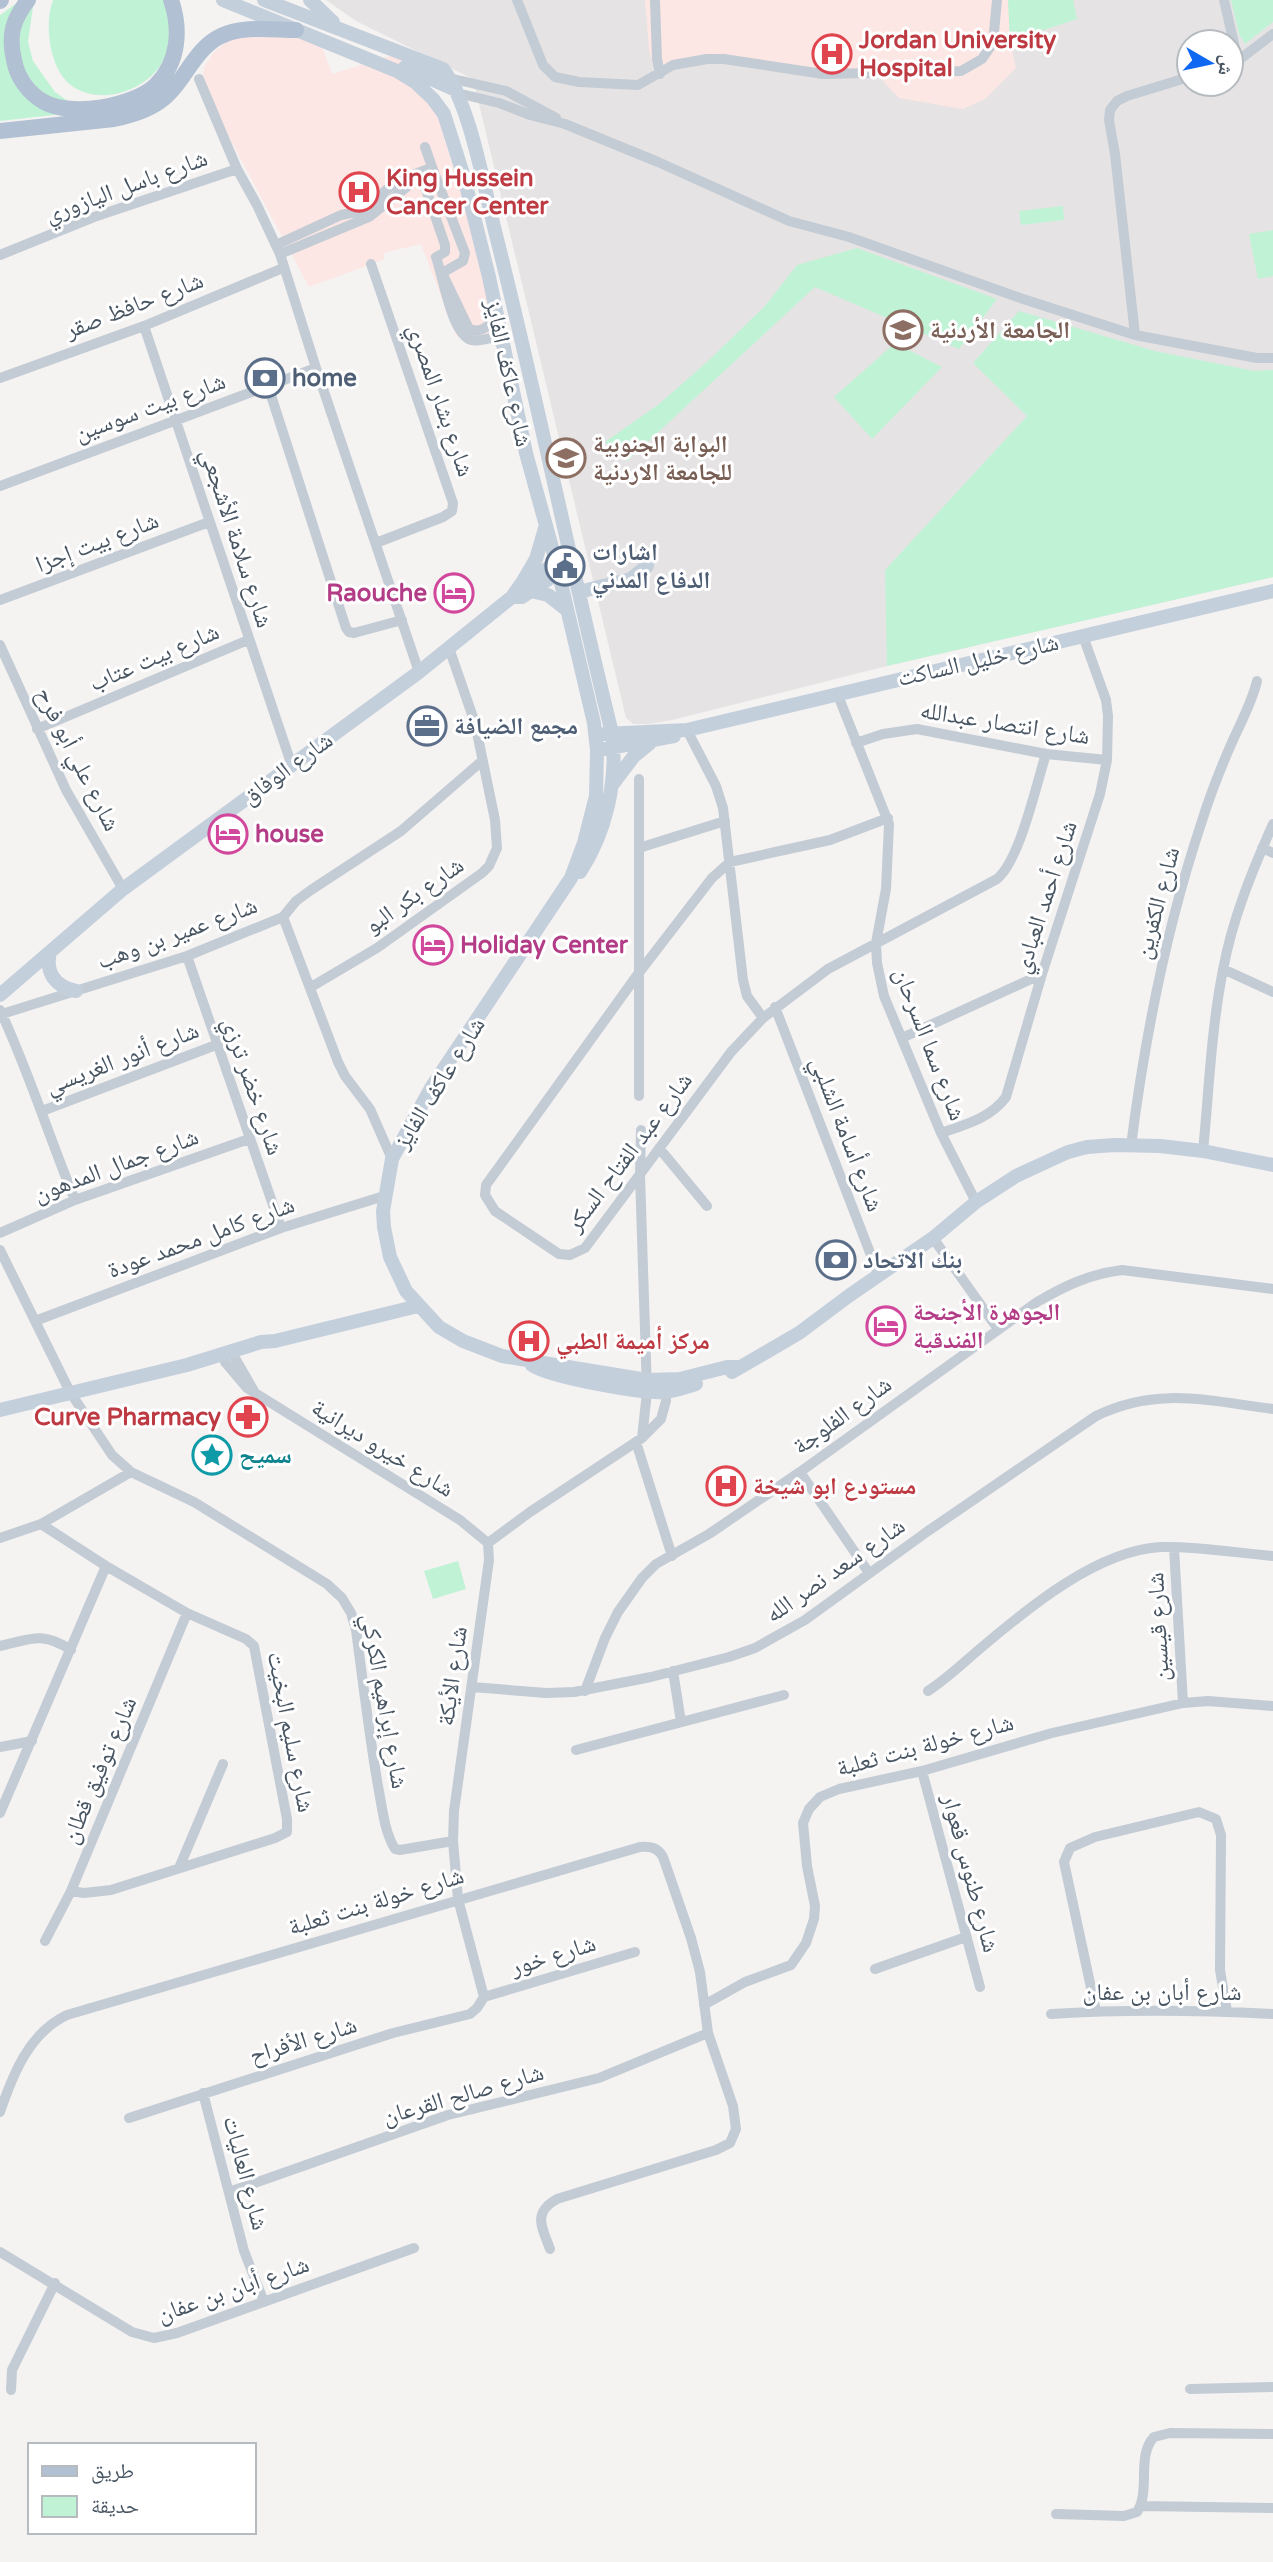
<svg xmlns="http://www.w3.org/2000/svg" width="1273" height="2562" font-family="'Varela Round','Noto Naskh Arabic',sans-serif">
	<rect width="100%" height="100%" fill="#f5f2f2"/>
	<path fill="#e6e3e4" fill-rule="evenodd" d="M326,0H1273V577L887,666L672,720L649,724H633L626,718L473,79L356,21ZM1189,42H1231V84H1189Z"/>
	<path fill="#fde7e4" d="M645,0H1008L1010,41L1016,68L985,99L963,109L899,98L873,70L823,71L747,59L654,68L649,50Z
		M317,32L332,74L403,52L432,97L472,231L493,328L486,337L464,340L456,335L421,244L383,253L385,259L309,287L213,107L203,74L205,65L216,50L228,41L243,34Z"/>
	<path fill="#c0f3d6" d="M21,0H34L28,42L33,61L55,92L68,101L72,113L0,121V15Z
		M53,0H163C171,14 170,26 169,42C165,84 106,110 72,86C59,77 52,58 50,43C48,29 48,13 53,0Z
		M1008,0H1073L1077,19L1010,41Z
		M1231,0H1273V22L1245,44L1239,34Z
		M1063,206L1064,220L1021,225L1019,211Z
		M1273,230V276L1258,279L1249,234Z
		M857,248L997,299L959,349L815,287L627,461L605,442L659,404L707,362L765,306L797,265Z
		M1019,311L1155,351L1254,371L1273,370V577L887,666L885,570L1027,416L973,363Z
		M895,343L942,367L872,439L834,397Z
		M458,1561L466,1589L433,1599L424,1571Z"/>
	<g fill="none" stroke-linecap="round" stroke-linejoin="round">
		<path stroke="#c3ccd4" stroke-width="10" d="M517,0L543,65L555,77L579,82L638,85L673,65L707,59H724L823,74L961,71L982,59L993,43L997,0
			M655,0L657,59L660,74
			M1224,0L1238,61
			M1231,66L1273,34
			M449,78L506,91L556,118
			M199,79L237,169L257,205L280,254L316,368L419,672
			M457,93L499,103L530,115L565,124L658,162L789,221L849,237L1020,298L1135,335L1257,358H1273
			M425,147L432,167
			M276,245L341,215L366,210L386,190L400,180L423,171
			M280,254L369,217L419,177
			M0,255L94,217L237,169
			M371,264L453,503L452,511L443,517L376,543
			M442,273L463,261L465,253L432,167L423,171L421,175L445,245V252L436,257C443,276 451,333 471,340C479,342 486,338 494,338L504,346
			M443,275L469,329C482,334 492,325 496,312
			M144,326L291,763
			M1135,335L1115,154L1109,120L1110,110L1117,101L1127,96L1189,77
			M0,378L144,326L283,268
			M268,386L346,628L349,632L354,633L402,620
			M0,486L316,368
			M0,600L209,522
			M0,645L66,790L123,889
			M837,693L889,824L886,889L876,943L877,963L884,996L941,1133L976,1202
			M37,729L248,640
			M687,730L716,786L723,808L743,980L747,996L763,1018
			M856,743L883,734L917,729L1046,754L1107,760
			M888,818L830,840L730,862L712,878L638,974L486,1185L485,1195L495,1211L559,1254L570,1255L585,1248L731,1052L763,1018L828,969L997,879C1020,860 1036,785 1046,754
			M639,848L725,821
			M1262,848L1273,853
			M283,917L338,1062L345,1076L370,1109L392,1159
			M187,956L281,1228
			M1223,969L1273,992
			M311,987L377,948L482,873L489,866L497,848L495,820L475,723L449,648
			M775,1007L879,1276
			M0,1010C29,1072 49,1137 75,1200
			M2,1014L187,956L283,917L296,901L311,890L401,831L482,761
			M902,1038L1042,974
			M639,1096V779
			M42,1111L216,1045
			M641,1130L640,1175L647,1392L642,1438
			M941,1133C964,1125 991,1118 1006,1097L1042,974L1100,794L1107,760L1108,716L1106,700L1083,636
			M1131,1146C1145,1036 1166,929 1201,824C1210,795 1221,767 1233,740C1242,720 1252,702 1257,681
			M659,1148L707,1206
			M1203,1151C1209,1091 1211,1030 1223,970C1232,920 1252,871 1273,824
			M0,1233L75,1200L249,1139
			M933,1238L998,1329
			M0,1250L70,1392L112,1455L131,1472L194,1502L327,1584L342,1598L351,1613L356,1630C363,1682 369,1734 378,1786C382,1806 384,1831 395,1849L400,1850L453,1841
			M35,1321L281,1228L384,1196
			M231,1351L254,1391
			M222,1353L225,1362L247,1388L460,1520L488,1543
			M636,1442L672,1556
			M800,1472L869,1573
			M41,1524L106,1566L187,1613L246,1639L254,1646L287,1819V1832L275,1838L111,1890L84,1893L71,1891
			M0,1538L41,1524L131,1472
			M488,1543L530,1512L642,1438L661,1419L666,1401V1388
			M1174,1548L1183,1703
			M0,1646C31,1639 42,1631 71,1650
			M673,1671L681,1722
			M472,1687L546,1693L574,1692L651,1677L729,1657L755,1648L805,1620L928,1531L1096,1416C1157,1386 1209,1401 1273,1409
			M585,1691L605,1638L618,1612L642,1578L656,1564L709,1534L800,1472L1037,1302C1065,1286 1089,1274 1122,1270L1273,1289
			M928,1691C948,1678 964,1662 982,1647C1028,1608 1098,1550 1161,1547C1198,1546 1236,1553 1273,1556
			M0,1747L32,1741
			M576,1750L784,1695
			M922,1771L980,1987
			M0,1813L106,1566
			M179,1868L223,1764
			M45,1941L71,1891L187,1613
			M875,1969L966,1937
			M484,1997L458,1899L453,1841L454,1811L489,1560L488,1543
			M484,1997L635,1952
			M704,2005L745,1982L791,1965L806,1943L814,1919L815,1906L807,1866L803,1823L809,1809L820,1797L839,1789L922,1771L1052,1733L1183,1703L1208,1701L1273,1706
			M1096,2011L1064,1862L1070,1848L1095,1837L1199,1812L1216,1819L1221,1835L1220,1970L1227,2011
			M1051,2014C1125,2009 1199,2010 1273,2014
			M203,2093L244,2251L264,2302
			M0,2112C13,2074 29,2033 67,2015L640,1847C651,1846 658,1848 663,1857L691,1938L700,1972L708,2033L733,2106L736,2129L730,2143L716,2150L557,2199C532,2213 542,2227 550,2249
			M129,2118L393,2033L470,2014L477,2008L484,1997
			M229,2192L448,2115L599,2078L708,2033
			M0,2252L132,2332L154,2338L177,2333L414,2248
			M1190,2389L1273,2387
			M11,2390L12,2370L55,2283
			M1141,2506L1273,2508
			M1056,2514L1124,2516L1137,2512C1151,2491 1136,2456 1154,2437L1170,2433L1273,2434"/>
		<path stroke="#c4cfdc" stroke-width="14" d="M223,0L397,71L415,82L433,99L444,114L464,177L489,277L526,453L556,562L594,723L597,750L596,796L584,843L571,878L431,1088L392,1159L383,1211L384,1227L390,1257L406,1291L439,1327L463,1341L502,1356L647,1380L680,1379L727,1367H737
			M264,0L443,69C471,106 484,188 496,235C538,401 571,568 612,733C618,780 606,833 580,872
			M310,0L333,22
			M405,67L456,90
			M523,581L536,559L546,525
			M531,591L548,595L567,610
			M579,592L631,579L647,566
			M512,597H522L559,572
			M604,734L687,730L1273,591
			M604,749L674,736
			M612,785L634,756L650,743
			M50,952C45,972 55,987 76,991
			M0,995L123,889L419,672L512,597L521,584L562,560
			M532,1365C548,1377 643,1394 664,1392C675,1391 686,1387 696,1384
			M732,1372L799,1333L850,1295L933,1238L976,1202L1016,1176L1068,1152L1087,1147L1115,1145L1160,1146L1203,1151L1273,1165
			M0,1410L187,1365L261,1342L275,1341L418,1306"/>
		<path stroke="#b1c0d2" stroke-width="16" d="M28,0C13,20 8,34 14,60C17,77 28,93 44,102C71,117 133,107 156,85C179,62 181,29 171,0
			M0,1L1,0
			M0,131L114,119C129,116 146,111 159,102C184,85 193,49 221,36C243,25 273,30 296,30"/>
	</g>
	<defs>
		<g id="hospital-ring" transform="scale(2.0125)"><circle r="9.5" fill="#fff" stroke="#e0444e" stroke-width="1.5"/><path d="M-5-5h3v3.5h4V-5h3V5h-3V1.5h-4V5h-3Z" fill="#e0444e"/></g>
		<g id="university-ring" transform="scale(2.0125)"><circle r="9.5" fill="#fff" stroke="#8d6e63" stroke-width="1.5"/><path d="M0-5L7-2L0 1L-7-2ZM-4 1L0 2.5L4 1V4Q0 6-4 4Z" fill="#8d6e63"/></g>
		<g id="bank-ring" transform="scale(2.0125)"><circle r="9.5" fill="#fff" stroke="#5c6f8a" stroke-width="1.5"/><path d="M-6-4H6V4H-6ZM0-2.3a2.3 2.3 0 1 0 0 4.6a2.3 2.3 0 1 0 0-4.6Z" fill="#5c6f8a"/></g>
		<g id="civic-ring" transform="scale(2.0125)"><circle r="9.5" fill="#fff" stroke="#5c6f8a" stroke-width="1.5"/><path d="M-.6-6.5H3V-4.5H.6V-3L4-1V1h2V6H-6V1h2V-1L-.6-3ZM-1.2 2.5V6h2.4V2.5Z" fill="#5c6f8a"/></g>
		<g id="hotel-ring" transform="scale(2.0125)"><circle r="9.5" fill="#fff" stroke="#d1479c" stroke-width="1.5"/><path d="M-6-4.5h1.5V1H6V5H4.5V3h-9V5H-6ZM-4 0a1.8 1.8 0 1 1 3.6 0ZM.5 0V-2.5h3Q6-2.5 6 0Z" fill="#d1479c"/></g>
		<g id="office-ring" transform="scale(2.0125)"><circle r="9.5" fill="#fff" stroke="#5c6f8a" stroke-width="1.5"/><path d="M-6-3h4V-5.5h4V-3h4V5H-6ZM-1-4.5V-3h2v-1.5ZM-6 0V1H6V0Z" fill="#5c6f8a"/></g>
		<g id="pharmacy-ring" transform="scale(2.0125)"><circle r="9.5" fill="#fff" stroke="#e0444e" stroke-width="1.5"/><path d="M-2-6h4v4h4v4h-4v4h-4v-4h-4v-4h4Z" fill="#e0444e"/></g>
		<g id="sight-ring" transform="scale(2.0125)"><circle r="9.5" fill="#fff" stroke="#0f9aa8" stroke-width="1.5"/><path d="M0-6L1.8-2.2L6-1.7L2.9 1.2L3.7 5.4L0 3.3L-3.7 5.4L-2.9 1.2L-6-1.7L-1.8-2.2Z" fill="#0f9aa8"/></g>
	</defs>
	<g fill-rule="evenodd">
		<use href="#hospital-ring" x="832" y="54"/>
		<use href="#hospital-ring" x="359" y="192"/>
		<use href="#university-ring" x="903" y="330"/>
		<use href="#bank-ring" x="265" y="378"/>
		<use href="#university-ring" x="566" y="458"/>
		<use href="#civic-ring" x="565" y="566"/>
		<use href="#hotel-ring" x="454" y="593"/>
		<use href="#office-ring" x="427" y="726"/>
		<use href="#hotel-ring" x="228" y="834"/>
		<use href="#hotel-ring" x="433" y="945"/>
		<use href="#bank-ring" x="836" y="1260"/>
		<use href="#hotel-ring" x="886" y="1326"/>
		<use href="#hospital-ring" x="529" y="1341"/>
		<use href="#pharmacy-ring" x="248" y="1417"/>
		<use href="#sight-ring" x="212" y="1455"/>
		<use href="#hospital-ring" x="726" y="1486"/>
	</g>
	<g text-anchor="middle" stroke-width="6" stroke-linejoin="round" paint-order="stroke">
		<g font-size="24" font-weight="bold" fill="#be3a42" stroke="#fff" text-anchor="start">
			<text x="859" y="48">Jordan University<tspan x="859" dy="28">Hospital</tspan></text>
			<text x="386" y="186">King Hussein<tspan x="386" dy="28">Cancer Center</tspan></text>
			<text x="556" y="1349">مركز أميمة الطبي</text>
			<text x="221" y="1425" text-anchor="end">Curve Pharmacy</text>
			<text x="753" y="1494">مستودع ابو شيخة</text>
		</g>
		<g font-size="24" fill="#485562" stroke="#fff">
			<text transform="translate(126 186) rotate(-20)" y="8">شارع باسل اليازوري</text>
			<text transform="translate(134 305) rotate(-21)" y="8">شارع حافظ صقر</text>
			<text transform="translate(509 373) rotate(78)" y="8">شارع عاكف الفايز</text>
			<text transform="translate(441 400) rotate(71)" y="8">شارع بشار المصري</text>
			<text transform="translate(150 407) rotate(-20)" y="8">شارع بيت سوسين</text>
			<text transform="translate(237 538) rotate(72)" y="8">شارع سلامة الأشجعي</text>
			<text transform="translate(97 542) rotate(-21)" y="8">شارع بيت إجزا</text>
			<text transform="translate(154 657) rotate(-23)" y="8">شارع بيت عتاب</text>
			<text transform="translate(978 660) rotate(-13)" y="8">شارع خليل الساكت</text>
			<text transform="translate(1005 723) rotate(9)" y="8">شارع انتصار عبدالله</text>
			<text transform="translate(78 759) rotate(63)" y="8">شارع علي أبو فرح</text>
			<text transform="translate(287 768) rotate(-36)" y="8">شارع الوفاق</text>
			<text transform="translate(414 895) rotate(-35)" y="8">شارع بكر البو</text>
			<text transform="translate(1045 897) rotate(-72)" y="8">شارع أحمد العبادي</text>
			<text transform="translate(1157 903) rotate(-75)" y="8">شارع الكفرين</text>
			<text transform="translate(177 933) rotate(-20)" y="8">شارع عمير بن وهب</text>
			<text transform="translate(930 1044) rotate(69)" y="8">شارع سما السرحان</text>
			<text transform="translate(122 1058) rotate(-21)" y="8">شارع أنور الغريسي</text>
			<text transform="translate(439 1083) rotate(-58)" y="8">شارع عاكف الفايز</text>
			<text transform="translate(253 1086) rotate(71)" y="8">شارع خضر ترزي</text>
			<text transform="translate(847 1134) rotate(69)" y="8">شارع أسامة الشلبي</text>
			<text transform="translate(629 1152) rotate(-53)" y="8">شارع عبد الفتاح السكر</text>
			<text transform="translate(116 1165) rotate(-20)" y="8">شارع جمال المدهون</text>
			<text transform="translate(201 1237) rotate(-20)" y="8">شارع كامل محمد عودة</text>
			<text transform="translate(842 1415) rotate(-36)" y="8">شارع الفلوجة</text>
			<text transform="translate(383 1448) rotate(32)" y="8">شارع خيرو ديرانية</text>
			<text transform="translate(835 1570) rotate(-35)" y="8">شارع سعد نصر الله</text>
			<text transform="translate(1158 1627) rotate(-93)" y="8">شارع قيسين</text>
			<text transform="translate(452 1676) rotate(-82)" y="8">شارع الأيكة</text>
			<text transform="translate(385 1701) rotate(80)" y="8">شارع إبراهيم الكركي</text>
			<text transform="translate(291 1732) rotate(79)" y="8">شارع سليم البخيت</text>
			<text transform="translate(925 1745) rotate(-15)" y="8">شارع خولة بنت ثعلبة</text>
			<text transform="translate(99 1770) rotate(-67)" y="8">شارع توفيق قطان</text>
			<text transform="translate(971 1873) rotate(75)" y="8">شارع طنوس قعوار</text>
			<text transform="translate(376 1901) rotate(-17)" y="8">شارع خولة بنت ثعلبة</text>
			<text transform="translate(553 1955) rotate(-17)" y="8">شارع خور</text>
			<text x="1162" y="2000">شارع أبان بن عفان</text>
			<text transform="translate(303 2040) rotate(-17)" y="8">شارع الأفراح</text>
			<text transform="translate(463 2094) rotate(-16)" y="8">شارع صالح القرعان</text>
			<text transform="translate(246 2173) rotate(75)" y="8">شارع العاليات</text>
			<text transform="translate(233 2289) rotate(-19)" y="8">شارع أبان بن عفان</text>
		</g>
		<g font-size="24" font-weight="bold" fill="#785e54" stroke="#fff" text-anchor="start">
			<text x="930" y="338">الجامعة الأردنية</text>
			<text x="593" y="452">البوابة الجنوبية<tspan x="593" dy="28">للجامعة الاردنية</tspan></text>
		</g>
		<g font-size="24" font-weight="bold" fill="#4e5e75" stroke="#fff" text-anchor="start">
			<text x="292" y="386">home</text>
			<text x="592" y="560">اشارات<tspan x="592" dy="28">الدفاع المدني</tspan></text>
			<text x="454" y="734">مجمع الضيافة</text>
			<text x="863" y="1268">بنك الاتحاد</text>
		</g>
		<g font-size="24" font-weight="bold" fill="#b23c85" stroke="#fff" text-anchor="start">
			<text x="427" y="601" text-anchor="end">Raouche</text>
			<text x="255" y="842">house</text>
			<text x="460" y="953">Holiday Center</text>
			<text x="913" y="1320">الجوهرة الأجنحة<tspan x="913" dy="28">الفندقية</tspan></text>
		</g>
		<g font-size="24" font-weight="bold" fill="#0d838f" stroke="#fff" text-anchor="start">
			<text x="239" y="1463">سميح</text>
		</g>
	</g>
	<rect x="28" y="2443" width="228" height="91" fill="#ffffff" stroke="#b6bbc0" stroke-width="2"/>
	<rect x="42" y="2466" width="35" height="10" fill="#b1c0d2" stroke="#b6bbc0" stroke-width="2"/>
	<text x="91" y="2478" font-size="21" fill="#485562">طريق</text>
	<rect x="42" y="2496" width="35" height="21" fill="#c0f3d6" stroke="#b6bbc0" stroke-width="2"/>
	<text x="91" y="2513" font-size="21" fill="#485562">حديقة</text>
	<g transform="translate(1210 63) rotate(99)"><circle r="33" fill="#ffffff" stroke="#b6bbc0" stroke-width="2"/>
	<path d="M0-5L12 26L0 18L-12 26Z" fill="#0f68f2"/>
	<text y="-10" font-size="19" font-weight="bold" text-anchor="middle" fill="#485562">ش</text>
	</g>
</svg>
